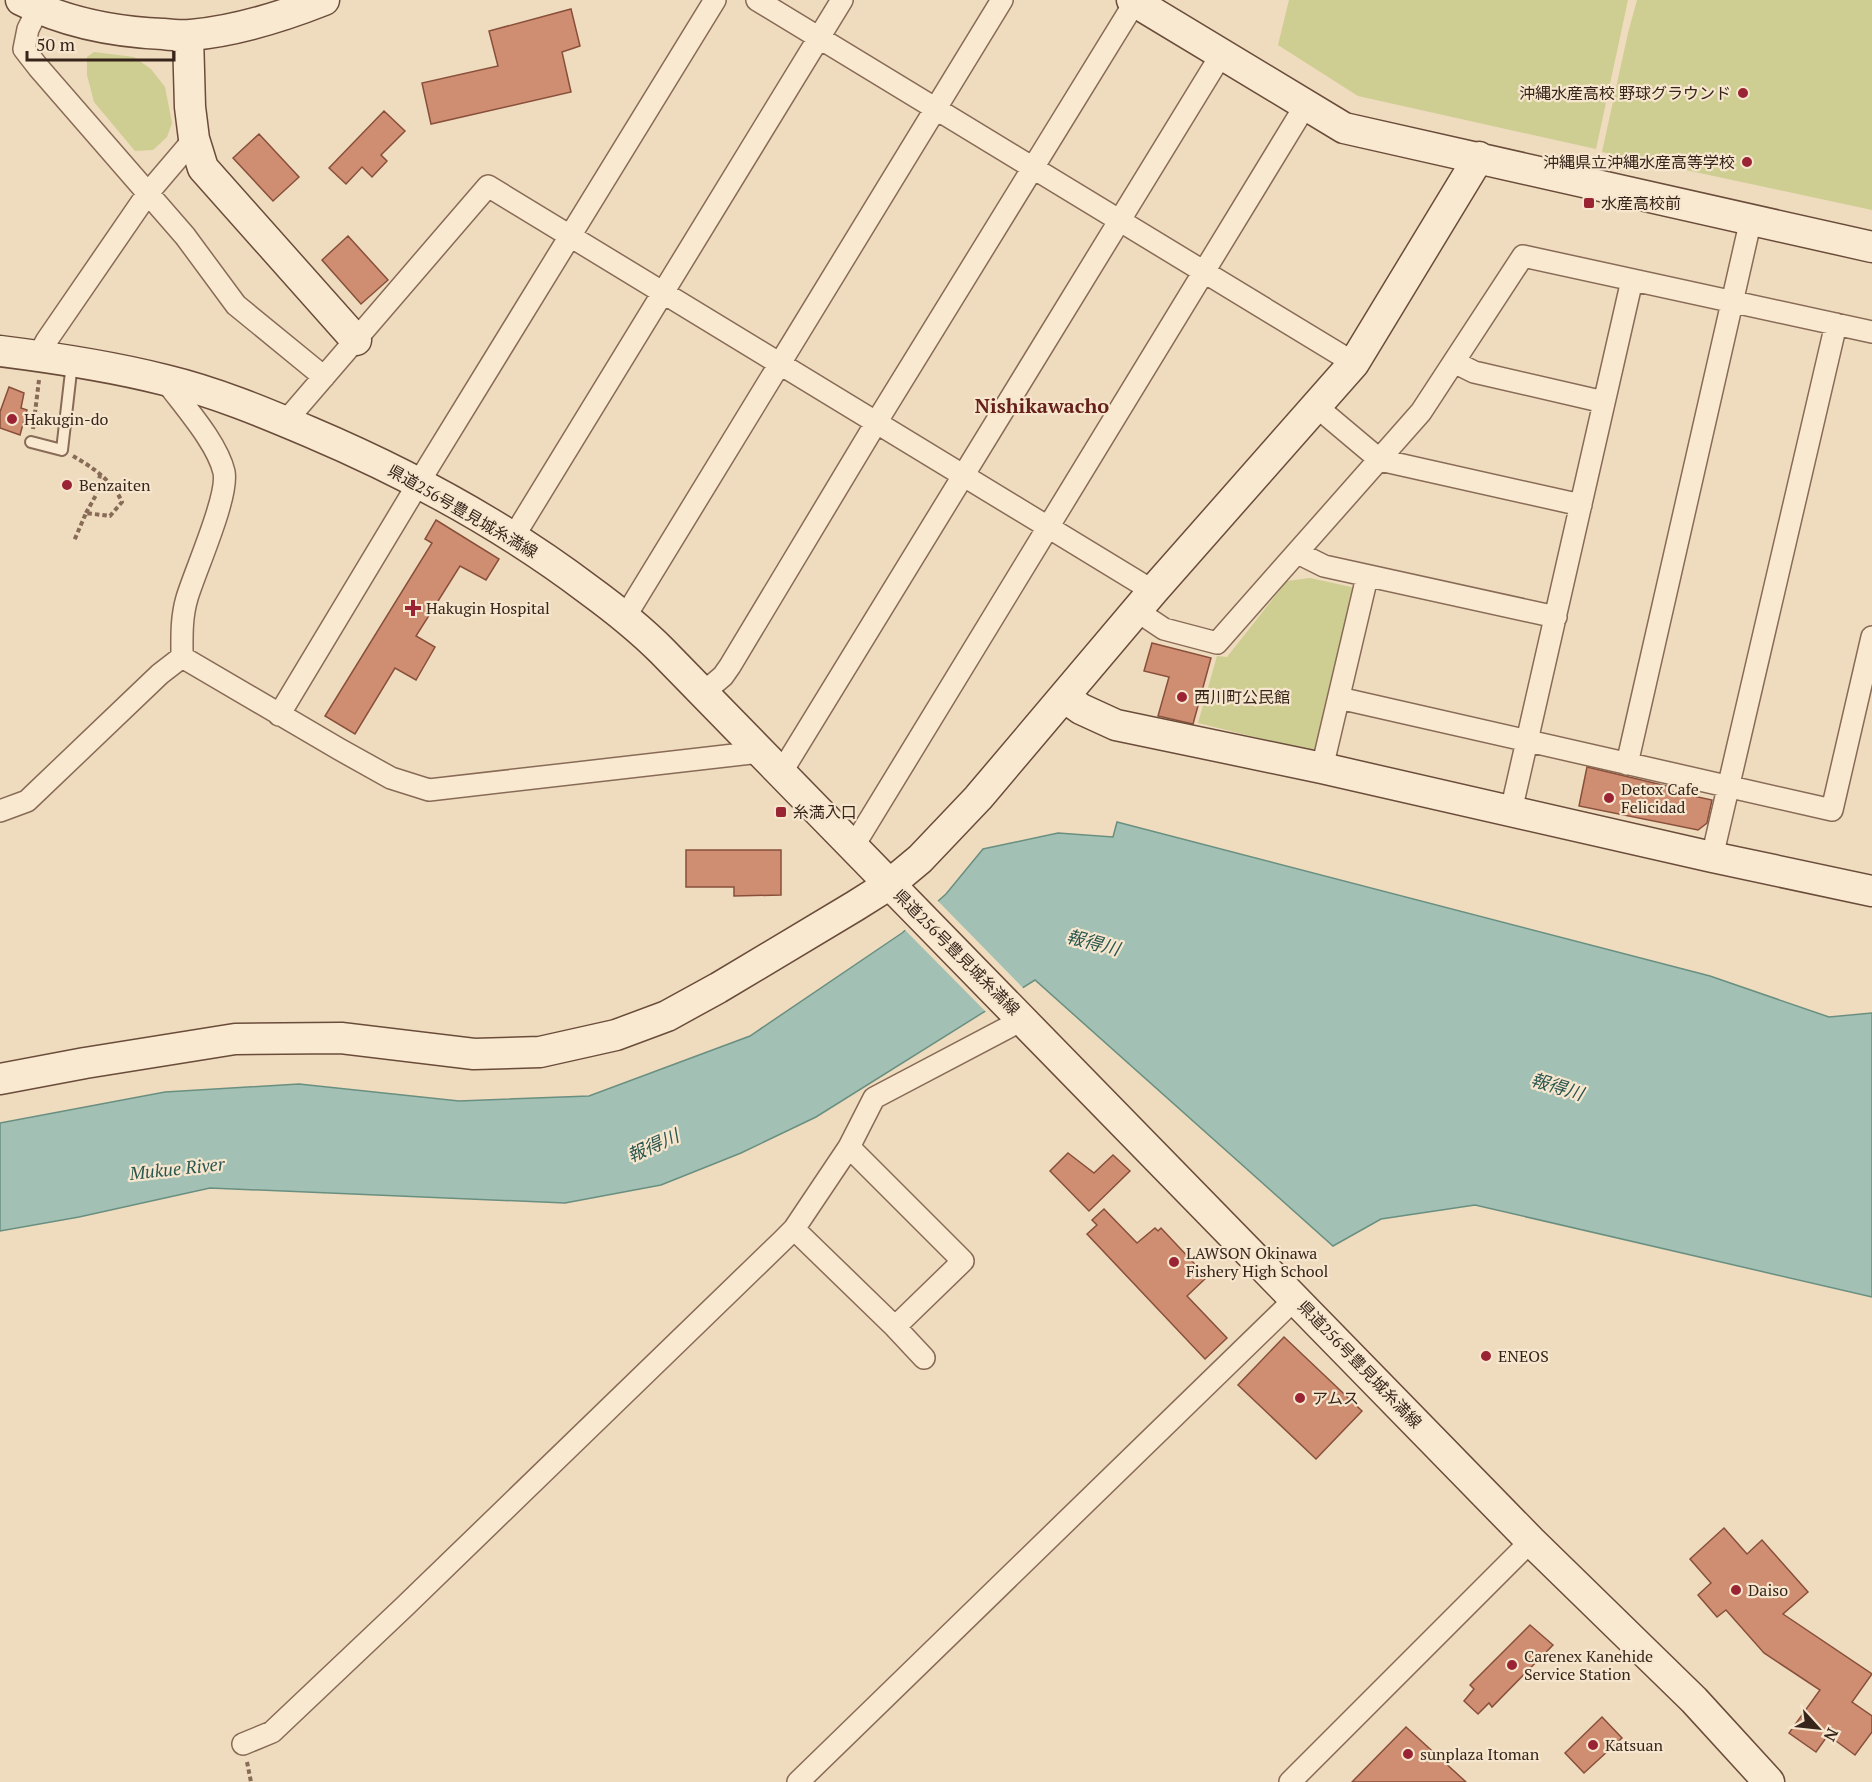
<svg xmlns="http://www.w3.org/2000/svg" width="1872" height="1782" font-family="'PT Serif','Noto Sans JP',serif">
	<rect width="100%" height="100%" fill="#efdbbe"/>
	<path fill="#cecd92" d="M1289,0H1628L1596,149L1358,96L1278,45Z
		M1637,0H1872V210L1602,152L1628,33Z
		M94,52L134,57L151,69L165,87L172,123L167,137L153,150L135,151L94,102L87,75V57Z
		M1310,578L1356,588L1315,752L1198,723L1217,656L1227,657L1287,581Z"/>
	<path fill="#a2c1b4" stroke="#698f81" stroke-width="1.5" d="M1117,822L1710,976L1829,1017L1872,1013V1297L1475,1205L1381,1219L1333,1246L1035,980L816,1117L741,1153L661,1185L565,1203L210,1188L79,1217L0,1231V1123L165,1092L299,1084L459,1101L589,1096L750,1036L902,933L946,894L983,849L1058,833L1113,837Z"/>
	<path fill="#efdbbe" d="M936,899L1025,990L987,1013L903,928Z"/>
	<path fill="#cf8e72" stroke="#88503b" stroke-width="1.5" d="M571,9L580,46L562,52L571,92L431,124L422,83L498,66L489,31Z
		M384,111L405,131L381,155L387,161L372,177L362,167L346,184L329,168Z
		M259,134L299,177L273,201L233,158Z
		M348,236L388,280L361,304L322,260Z
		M9,387L24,393L21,408L27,410L20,435L0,428V412Z
		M436,520L499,559L486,580L460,566L416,636L435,647L416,680L395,668L355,734L325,716L432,543L425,539Z
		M1152,643L1211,658L1193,724L1158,716L1169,677L1144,671Z
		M1587,767L1671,787L1670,791L1712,800L1707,823L1698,830L1579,806Z
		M686,850H781V895L734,896V887H686Z
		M1068,1153L1094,1173L1113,1155L1130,1171L1089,1211L1050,1171Z
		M1104,1209L1137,1243L1155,1228L1158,1231L1161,1228L1207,1277L1187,1296L1227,1338L1205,1359L1087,1234L1097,1225L1092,1220Z
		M1284,1337L1362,1411L1316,1459L1238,1385Z
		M1724,1528L1747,1554L1762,1540L1808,1592L1783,1614L1872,1674L1852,1702L1872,1716V1732L1855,1755L1828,1735L1816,1752L1789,1733L1820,1690L1764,1653L1726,1610L1717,1617L1698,1595L1711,1583L1690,1559Z
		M1530,1625L1553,1645L1492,1707L1489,1703L1478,1714L1464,1701L1474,1689L1470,1685Z
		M1602,1717L1622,1738L1584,1773L1565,1753Z
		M1406,1727L1466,1782H1352Z"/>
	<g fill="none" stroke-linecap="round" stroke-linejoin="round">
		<g stroke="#886b56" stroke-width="14">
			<path id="lane" d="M31,442L62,450L72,363"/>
		</g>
		<g stroke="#886b56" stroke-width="24">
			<path id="street" d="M757,0L1354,363
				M38,9L28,29L24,49L38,67L185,236L236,305L324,377
				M38,356L47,340L148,193L194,139
				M1454,362L1474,372L1604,402
				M165,380C183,405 217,442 224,472C229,496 195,571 187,598C181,618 182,638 182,657
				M1317,407L1380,460L1581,505
				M285,422L488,186L1153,591
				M514,536L842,0
				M1298,553L1324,566L1556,617
				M1137,611L1164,629L1217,643L1421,412L1523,256L1872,332
				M625,617L1002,0
				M182,657L339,749L391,778L429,790L760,752
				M703,693L723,676L730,666L882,413L1135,2
				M1339,698L1832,810L1872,637
				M279,715L430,464L715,0
				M1627,764L1751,219
				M1322,768L1367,577
				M781,773L1221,55
				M0,811L27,801L160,674L182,657
				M1511,811L1632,280
				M853,847L1305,106
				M1712,857L1836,324
				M794,1229L895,1327L963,1261L849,1147
				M895,1327L924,1358
				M243,1744L272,1732L403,1608L783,1240L794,1229L849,1147L874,1098L1024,1019
				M798,1782L1296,1298
				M1290,1782L1531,1541"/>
		</g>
		<g stroke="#6a4c3a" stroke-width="33">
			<path id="secondary" d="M21,0C64,22 115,32 163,34C172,35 182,36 191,35C237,31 281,17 324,0
				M1132,0L1344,128L1872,247
				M188,36L190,107L194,139L203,168L356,340
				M0,351C56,358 110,366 165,380C215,392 263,412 310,432C409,474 503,525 589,590C615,609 639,628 662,651L1531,1541L1694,1700L1769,1782
				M1064,697L1081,709L1116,725L1322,768L1712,857L1872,891
				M0,1079L85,1063L235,1039L341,1038L474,1054L540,1052L616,1035L667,1016L718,988L855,906L890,884L920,859L978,798L1153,591L1354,363L1479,157"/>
		</g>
		<path stroke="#886b56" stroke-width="4" stroke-dasharray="4.5 3" stroke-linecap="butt" d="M33,429L39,380
			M73,456C92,467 113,481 122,502L110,516L86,513L74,541
			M86,513L96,495L100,475
			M247,1762L251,1782"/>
		<use href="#lane" stroke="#fae9d1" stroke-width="10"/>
		<use href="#street" stroke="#fae9d1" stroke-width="21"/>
		<use href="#secondary" stroke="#fae9d1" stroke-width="30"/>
	</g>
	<g fill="#9a2433" stroke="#f7e6ce" stroke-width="2">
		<circle cx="1743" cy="93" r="6"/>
		<circle cx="1747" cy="162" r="6"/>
		<rect x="1583" y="197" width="12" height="12" rx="3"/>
		<circle cx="12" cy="419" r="6"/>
		<circle cx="67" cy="485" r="6"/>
		<path d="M410 599h6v6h6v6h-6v6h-6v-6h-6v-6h6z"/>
		<circle cx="1182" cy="697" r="6"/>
		<circle cx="1609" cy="798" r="6"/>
		<rect x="775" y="806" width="12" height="12" rx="3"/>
		<circle cx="1174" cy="1262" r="6"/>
		<circle cx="1486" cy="1356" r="6"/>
		<circle cx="1300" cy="1398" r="6"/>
		<circle cx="1736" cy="1590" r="6"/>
		<circle cx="1512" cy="1665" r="6"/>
		<circle cx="1593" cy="1745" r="6"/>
		<circle cx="1408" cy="1754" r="6"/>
	</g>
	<g text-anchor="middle" stroke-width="4.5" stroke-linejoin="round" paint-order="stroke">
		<g font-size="16" fill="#37251b" stroke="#f7e6ce" text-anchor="start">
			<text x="1731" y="99" text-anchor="end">沖縄水産高校 野球グラウンド</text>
			<text x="1735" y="168" text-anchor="end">沖縄県立沖縄水産高等学校</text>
			<text x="1601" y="209">水産高校前</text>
			<text x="24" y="425">Hakugin-do</text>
			<text x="79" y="491">Benzaiten</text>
			<text x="426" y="614">Hakugin Hospital</text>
			<text x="1194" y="703">西川町公民館</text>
			<text x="1621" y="795">Detox Cafe<tspan x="1621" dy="18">Felicidad</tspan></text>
			<text x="793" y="818">糸満入口</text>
			<text x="1186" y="1259">LAWSON Okinawa<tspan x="1186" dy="18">Fishery High School</tspan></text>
			<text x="1498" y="1362">ENEOS</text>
			<text x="1312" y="1404">アムス</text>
			<text x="1748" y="1596">Daiso</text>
			<text x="1524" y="1662">Carenex Kanehide<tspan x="1524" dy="18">Service Station</tspan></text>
			<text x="1605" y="1751">Katsuan</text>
			<text x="1420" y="1760">sunplaza Itoman</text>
		</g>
		<g font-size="16" fill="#37251b" stroke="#f7e6ce">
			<text transform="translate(463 511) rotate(30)" y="6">県道256号豊見城糸満線</text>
			<text transform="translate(957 952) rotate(45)" y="6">県道256号豊見城糸満線</text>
			<text transform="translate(1360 1364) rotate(46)" y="6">県道256号豊見城糸満線</text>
		</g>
		<g font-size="18" font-style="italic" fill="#2a574f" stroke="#f7e6ce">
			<text transform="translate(1093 943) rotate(15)" y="6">報得川</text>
			<text transform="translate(1557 1087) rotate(17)" y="6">報得川</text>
			<text transform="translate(653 1146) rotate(-24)" y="6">報得川</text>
			<text transform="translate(177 1169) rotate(-6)" y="6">Mukue River</text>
		</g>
		<g font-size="20" font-weight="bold" fill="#652019" stroke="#f7e6ce">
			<text x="1042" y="413">Nishikawacho</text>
		</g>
	</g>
	<g transform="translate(1818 1728) rotate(117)" stroke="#f7e6ce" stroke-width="4.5" paint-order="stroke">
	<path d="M0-4.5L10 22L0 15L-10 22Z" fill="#37251b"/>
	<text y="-9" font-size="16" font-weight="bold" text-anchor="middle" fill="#37251b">N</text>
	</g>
	<path d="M27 51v9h147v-9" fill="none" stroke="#37251b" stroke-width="3"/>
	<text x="36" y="51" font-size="18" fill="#37251b" stroke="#f7e6ce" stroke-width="4.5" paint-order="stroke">50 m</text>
</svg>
